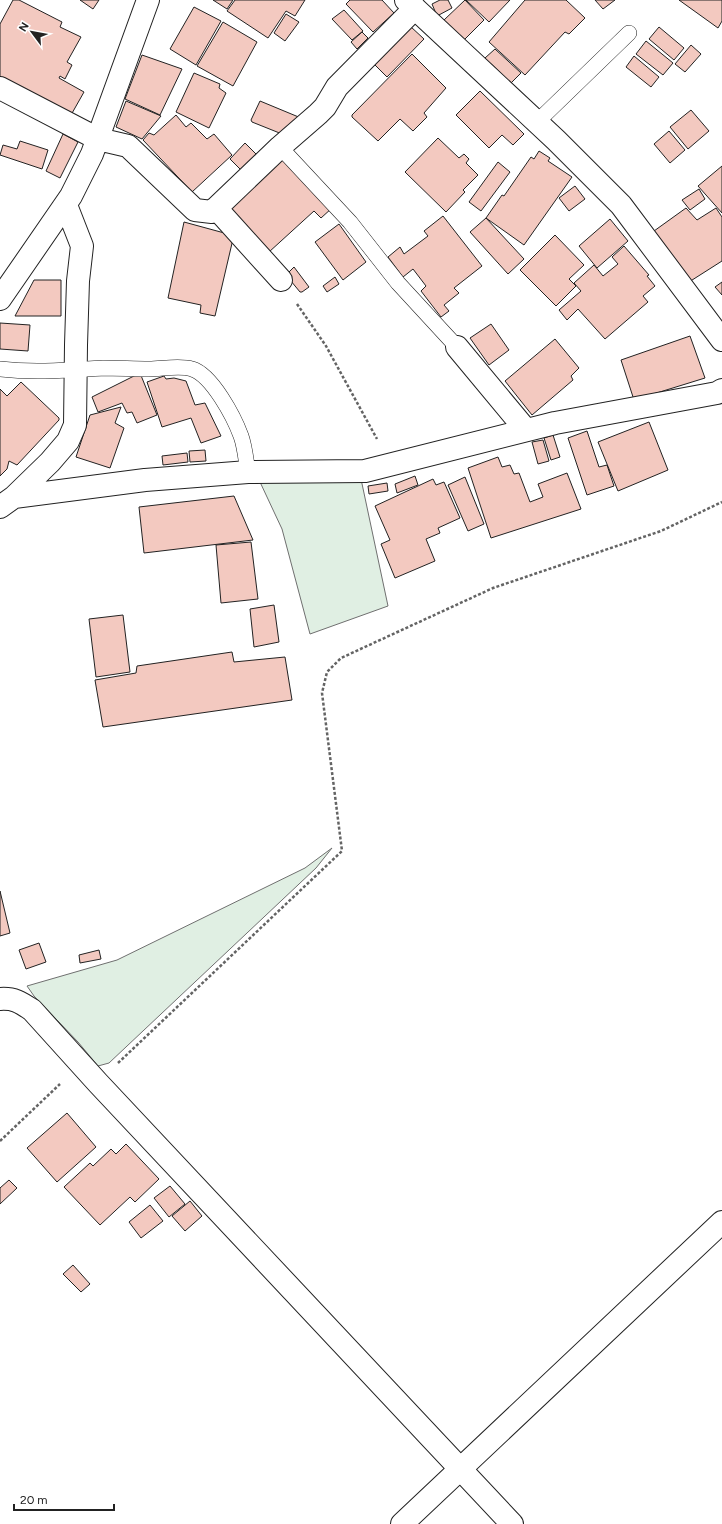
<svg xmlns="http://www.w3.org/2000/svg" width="722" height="1524" font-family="Figtree,sans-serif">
	<rect width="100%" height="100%" fill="#fff"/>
	<path fill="#e0efe3" stroke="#6f6f6f" d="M361,479L388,606L310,634L282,529L260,482Z
		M332,848L316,868L109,1063L98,1066L78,1042L34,996L27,986L117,960L305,868Z"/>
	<path fill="#f3c9c0" stroke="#222" d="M13,0H19L62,22L60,27L81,37L67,62L72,65L65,79L60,76L59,78L84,92L71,115L0,77V24Z
		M80,0H99L93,9Z
		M213,0H233L227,9Z
		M235,0H305L295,16L286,11L268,38L227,11Z
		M350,0H382L394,13L373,32L346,4Z
		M440,0H448L452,8L437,16L432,4Z
		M465,0L484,20L464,40L444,20Z
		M466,0H510L489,22Z
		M525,0H566L585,18L569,34L565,32L525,75L489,42Z
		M595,0H615L603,9Z
		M679,0H722V21L718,28Z
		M194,7L221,21L196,65L170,49Z
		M344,10L363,31L352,40L332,19Z
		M286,14L299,22L285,41L274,33Z
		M223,22L257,42L233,86L197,66Z
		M410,26L424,39L387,77L373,63Z
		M659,27L684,48L674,60L649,39Z
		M362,32L368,38L357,49L351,42Z
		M646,41L673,63L663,75L636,54Z
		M691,45L701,54L685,72L675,64Z
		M495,49L521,73L511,83L485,58Z
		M412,54L446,88L424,113L427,117L413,131L400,119L378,141L352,117V115Z
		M142,55L182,69L160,115L125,99Z
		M634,56L659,77L651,87L626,67Z
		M194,73L220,84L219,88L226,93L209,128L176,112Z
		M480,91L524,134L513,145L502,135L489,148L456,115Z
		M126,101L161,116L142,139L116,127Z
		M260,101L301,118L282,134L252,122L251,120Z
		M691,110L709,131L688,149L670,127Z
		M176,115L186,127L191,123L207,139L214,134L232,155L192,192L143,140L149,133L154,135Z
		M669,131L685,150L670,163L654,144Z
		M63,134L78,142L60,178L46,171Z
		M438,138L459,158L464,154L469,159L466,163L478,175L463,190L465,192L446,212L405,172Z
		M20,141L48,150L42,169L0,155L3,145L17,149Z
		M245,143L257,155L241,170L230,159Z
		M539,151L550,158L548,161L572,177L524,245L486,218L502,195L504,196L531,157L534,159Z
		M281,157L332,208L321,218L314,211L269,252L227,206Z
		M498,162L510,172L481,211L469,202Z
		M722,166V213L698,186Z
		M575,186L585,199L569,211L559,198Z
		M699,189L705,199L690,210L682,200Z
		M686,208L697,220L716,208L722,217V261L689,282L654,231Z
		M443,216L482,266L454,288L459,293L444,305L449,311L441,317L421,291L426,286L413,269L403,277L388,257L400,247L404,254L428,236L424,231Z
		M486,218L524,259L508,274L470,232Z
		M610,219L628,241L597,268L579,246Z
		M184,222L228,234V238L233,239L215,316L200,313L201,305L168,298Z
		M339,224L366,262L343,280L315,242Z
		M555,235L584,265L569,279L576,286L556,306L520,270Z
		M624,246L649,275L647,276L655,286L643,296L648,302L605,339L578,309L567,320L559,310L581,291L574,283L594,265L603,276L618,264L612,257Z
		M294,267L309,287L302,292H300L286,275Z
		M335,277L339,284L327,292L323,286Z
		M34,280H61V316H15Z
		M722,282V295L715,287Z
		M0,323L30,325L28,351L0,349Z
		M491,324L509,350L489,365L470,338Z
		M690,336L705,378L634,400L621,360Z
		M555,339L579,368L571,376L573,380L532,415L505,381Z
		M140,373L157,415L137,423L132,412L127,413L122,403L98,412L92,397Z
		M164,376L166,379L174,378L186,381L195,405L205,403L221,436L201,443L191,418L162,427L147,382Z
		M21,382L59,418V420L17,465L9,461L7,469L0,476V389L7,396Z
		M121,407L115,423L124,428L110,468L76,457L90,415Z
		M649,422L668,470L618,491L598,442Z
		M587,431L599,467L607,465L614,486L587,495L568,438Z
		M553,435L560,457L551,460L544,438Z
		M543,440L549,461L538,464L532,442Z
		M205,450L206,461L190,462L189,451Z
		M187,453L188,462L163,465L162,456Z
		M498,457L502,467L510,465L514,474L519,473L530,502L543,497L538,484L567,473L581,509L491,538L468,468Z
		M415,476L418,485L397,493L395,484Z
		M465,477L484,524L468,531L448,485Z
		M433,479L436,485L444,482L460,518L438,528L440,533L426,539L435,561L395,578L381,544L390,540L375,506Z
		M387,483L388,491L369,494L368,486Z
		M234,496L253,540L144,553L139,507Z
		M251,542L258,599L221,603L216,545Z
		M274,605L279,642L254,647L250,609Z
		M123,615L130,672L96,677L89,619Z
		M232,652L234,662L285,657L292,700L103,727L95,680L136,673L137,666Z
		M0,891L10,933L0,936Z
		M39,943L46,962L26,969L19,950Z
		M99,950L101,959L80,963L79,955Z
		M67,1113L96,1147L57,1182L27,1148Z
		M126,1144L159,1179L135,1202L130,1197L100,1225L64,1187L90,1163L93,1166L111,1149L116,1154Z
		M9,1180L17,1188L0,1204V1188Z
		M170,1186L185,1204L169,1217L154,1198Z
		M190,1201L202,1216L185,1231L172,1216Z
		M150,1205L163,1221L141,1238L129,1222Z
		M73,1265L90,1284L81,1292L63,1274Z"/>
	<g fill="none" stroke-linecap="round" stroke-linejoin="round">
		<g stroke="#222" stroke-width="16">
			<path id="lane" d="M537,122L629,33
				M280,147L350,222L398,283L457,347
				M0,369C34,373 69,370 103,368C119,368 134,369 149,369C162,369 180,365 192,369C212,375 234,417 241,436C245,447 246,461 248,472"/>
		</g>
		<g stroke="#222" stroke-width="24">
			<path id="street" d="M406,0L556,140L621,205L722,340
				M0,88L98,139L128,146L195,210L212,212L280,147L318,114L325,107L337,87L415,8
				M216,208L281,280
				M0,299L71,196L92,154L148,0
				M457,347L526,430
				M14,497L50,462L68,441L75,425L76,345L78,281L82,246L66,205
				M0,507L14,497L145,480L248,472L365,471L555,423L717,393L722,390
				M0,999C14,998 20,1002 32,1010L98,1083L512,1524
				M402,1524L722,1222"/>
		</g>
		<path stroke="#646464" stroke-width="2.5" stroke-dasharray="3 2" stroke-linecap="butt" d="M297,304L326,346L377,439
			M118,1063L342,851L322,693L327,672L341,658L493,588L661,531L722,502
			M0,1141L60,1084"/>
		<use href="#lane" stroke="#fff" stroke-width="15"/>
		<use href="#street" stroke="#fff" stroke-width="22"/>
	</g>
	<g transform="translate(32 32) rotate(302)" stroke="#ffffff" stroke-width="3" paint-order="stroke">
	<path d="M0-3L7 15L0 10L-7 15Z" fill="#222222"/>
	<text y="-6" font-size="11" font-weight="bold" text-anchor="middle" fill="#222222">N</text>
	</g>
	<path d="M14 1504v6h100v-6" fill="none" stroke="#222222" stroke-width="2"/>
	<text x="20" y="1504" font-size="12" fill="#222222" stroke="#ffffff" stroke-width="3" paint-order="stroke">20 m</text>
</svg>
